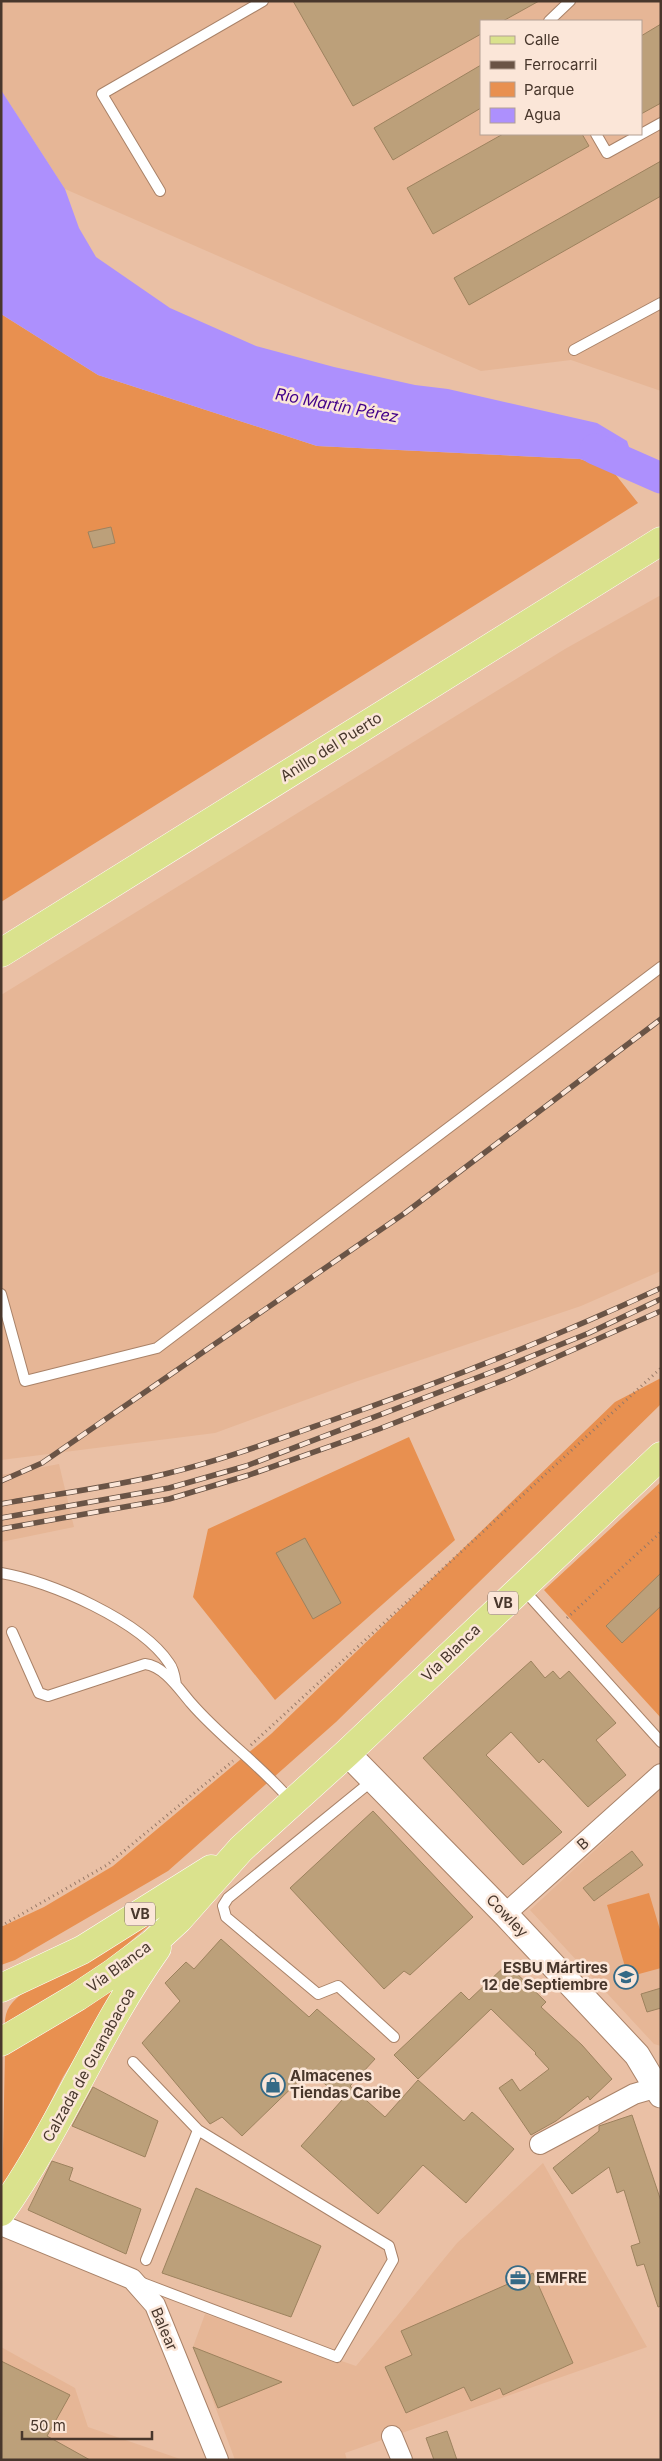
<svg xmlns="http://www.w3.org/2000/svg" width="662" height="2461" font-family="Inter,sans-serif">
	<rect width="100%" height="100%" fill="#eac0a5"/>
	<path fill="#e6b696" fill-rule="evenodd" d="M1,1H661V391L571,360L481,371L65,189L1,90ZM481,21H641V134H481Z
		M661,595V1271L581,1306L355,1382L215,1433L1,1460V995L565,649Z
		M59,1464L74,1527L1,1542V1475Z
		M660,1790L661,1791V2046L654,2044L530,1910Z
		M543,2163L647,2347L345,2453L347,2460H235L193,2347L205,2314L356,2366L457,2243Z
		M1,2347L75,2388L88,2427L183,2460H1Z"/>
	<path fill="#e89050" d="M1,314L98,375L317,446L580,459L612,470L638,503L1,902Z
		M661,1378V1404L336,1722L168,1871L15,1960L1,1965V1927L44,1907L113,1866L271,1734L615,1402Z
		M409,1437L455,1540L275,1700L193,1597L208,1529Z
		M661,1482V1718L544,1590Z
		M649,1893L661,1933V1968L628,1977L607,1905Z
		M186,1894L92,1974L5,2028C4,2010 10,2003 24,1992Z
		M121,1983L63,2077L2,2198L5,2052Z"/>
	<path fill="#ad90fd" d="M1,90L65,189L79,228L96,257L170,308L256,346L334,367L415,385L448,389L597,423L627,441L635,465L612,470L580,459L317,446L98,375L1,314Z"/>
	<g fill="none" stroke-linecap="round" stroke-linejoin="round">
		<path stroke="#ad90fd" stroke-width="31" d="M595,449L661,478"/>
	</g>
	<path fill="#bca07a" stroke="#9d825e" d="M293,1H539L503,21H481V34L353,106Z
		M661,24V103L641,114V36Z
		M481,65V108L393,160L374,128Z
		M503,134H582L589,146L433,234L407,188Z
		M661,161V196L469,305L454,278Z
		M111,527L115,543L93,548L88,532Z
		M305,1538L341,1603L313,1619L276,1553Z
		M661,1573V1606L622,1643L606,1626Z
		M531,1661L545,1678L553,1671L560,1679L569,1671L616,1723L596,1740L626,1775L588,1807L543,1759L539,1763L511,1732L486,1755L562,1832L523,1865L423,1758Z
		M373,1811L473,1917L410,1975L404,1971L384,1989L290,1888Z
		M632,1851L643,1865L594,1901L583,1888Z
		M221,1939L309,2017L317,2009L375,2059L350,2086L385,2117L418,2080L464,2121L472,2112L514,2149L466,2203L423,2165L378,2214L301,2146L342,2100L310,2070L242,2136L222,2117L210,2124L142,2043L180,2001L165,1983L186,1962L194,1969Z
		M507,1964L546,2002L541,2007L582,2045L612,2079L590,2100L588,2096L556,2121L531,2135L499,2088L512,2079L520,2091L549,2069L535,2054L536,2053L491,2009L418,2079L394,2055L461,1992L469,2000Z
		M661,1988V2008L647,2012L641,1994Z
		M93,2087L158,2121L145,2157L72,2126Z
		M632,2115L661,2201V2306L658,2307L644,2264L637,2266L631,2246L640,2243L624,2190L617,2193L609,2167L572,2194L553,2168L599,2131V2126Z
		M52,2161L73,2168L69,2180L141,2209L126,2254L28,2210Z
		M196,2188L321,2246L291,2317L162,2273Z
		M533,2273L573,2363L503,2395L500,2388L471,2401L464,2387L406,2413L385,2367L412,2355L401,2331Z
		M193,2347L282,2382L218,2408Z
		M1,2361L70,2395L47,2436L90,2460H1Z
		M447,2431L457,2460H434L426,2438Z"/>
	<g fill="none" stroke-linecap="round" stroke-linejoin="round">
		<g stroke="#a98268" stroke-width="12">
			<path id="service" d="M549,21L570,1
				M596,134L607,153L661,123
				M160,191L102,94L263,1
				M574,350L661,303
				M1,1294L25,1381L157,1348L661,967
				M1,1573C50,1581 141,1621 169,1663C174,1669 175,1678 176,1685
				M523,1589L661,1742
				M12,1632L39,1693L48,1696L145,1664C164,1666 179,1689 191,1703C222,1739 261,1765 291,1801
				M373,1780L228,1898L223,1906L226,1917L318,1994L338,1986L394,2037
				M133,2062L198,2130L146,2260
				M140,2282L337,2357L393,2260L389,2246L198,2130"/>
		</g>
		<g stroke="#a98268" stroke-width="22">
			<path id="minor" d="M505,1914L661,1774
				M540,2144L634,2094L661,2086
				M1,2225L132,2279L155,2305L218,2460
				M392,2436L402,2460"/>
		</g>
		<g stroke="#a98268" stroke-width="27">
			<path id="tertiary" d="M347,1753L505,1914L637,2055L661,2095"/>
		</g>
		<g stroke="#fff" stroke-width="29">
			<path id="primary" d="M1,953L661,541
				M1,1988L82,1950L211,1869
				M1,2042L77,1997L113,1973L153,1943L179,1919L241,1849L347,1753L661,1456
				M1,2212C60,2129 98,2031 157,1948"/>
		</g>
		<path stroke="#977967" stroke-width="3" stroke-dasharray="1 4" stroke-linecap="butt" d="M567,1618L661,1532
			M251,1745L661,1368
			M1,1926L107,1865L233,1761"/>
		<use href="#service" stroke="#fff" stroke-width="10"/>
		<use href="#minor" stroke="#fff" stroke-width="20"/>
		<use href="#tertiary" stroke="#fff" stroke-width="25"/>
		<use href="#primary" stroke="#dae28d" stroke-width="28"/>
		<g stroke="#6a5446" stroke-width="5.5">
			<path id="rail" d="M1,1481L42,1463L405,1213L661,1019
				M1,1504C56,1494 111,1487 165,1474C219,1461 271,1442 324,1423C438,1384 551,1339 661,1288
				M1,1518L169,1488L246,1466L505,1367L589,1333L661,1299
				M1,1529L169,1499L249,1475L379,1429L509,1378L661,1311"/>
		</g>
		<use href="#rail" stroke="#fbe6d8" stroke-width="4" stroke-dasharray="11" stroke-linecap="butt"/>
	</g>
	<defs>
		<g id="school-ring" transform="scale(1.25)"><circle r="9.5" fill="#fbe6d8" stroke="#356a86" stroke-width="1.5"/><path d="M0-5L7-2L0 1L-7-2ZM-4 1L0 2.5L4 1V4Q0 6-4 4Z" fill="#356a86"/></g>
		<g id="shop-ring" transform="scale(1.25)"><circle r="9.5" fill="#fbe6d8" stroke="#356a86" stroke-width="1.5"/><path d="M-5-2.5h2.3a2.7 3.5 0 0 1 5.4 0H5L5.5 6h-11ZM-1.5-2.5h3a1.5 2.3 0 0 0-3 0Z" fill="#356a86"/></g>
		<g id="office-ring" transform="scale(1.25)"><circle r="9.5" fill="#fbe6d8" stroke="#356a86" stroke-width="1.5"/><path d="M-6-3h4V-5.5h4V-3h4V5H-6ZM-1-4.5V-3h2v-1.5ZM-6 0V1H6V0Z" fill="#356a86"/></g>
	</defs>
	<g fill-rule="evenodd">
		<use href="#school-ring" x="626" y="1977"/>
		<use href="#shop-ring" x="273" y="2085"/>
		<use href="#office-ring" x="518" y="2278"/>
	</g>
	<g text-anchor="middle" stroke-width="5" stroke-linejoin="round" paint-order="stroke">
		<g fill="#fbe6d8" stroke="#7e6c60" stroke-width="1">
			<rect x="488" y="1591.5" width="30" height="23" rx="4"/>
			<rect x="125" y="1902.5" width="30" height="23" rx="4"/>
		</g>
		<g font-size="14" font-weight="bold" fill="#48372c">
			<text x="503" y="1608">VB</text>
			<text x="140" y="1919">VB</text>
		</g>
		<g font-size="15" fill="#48372c" stroke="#fbe6d8">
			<text transform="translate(331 747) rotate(-32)" y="5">Anillo del Puerto</text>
			<text transform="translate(451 1653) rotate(-44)" y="5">Vía Blanca</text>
			<text transform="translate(583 1844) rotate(-42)" y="5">B</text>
			<text transform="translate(507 1916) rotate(46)" y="5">Cowley</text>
			<text transform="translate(119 1967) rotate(-36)" y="5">Vía Blanca</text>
			<text transform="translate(89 2065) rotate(-61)" y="5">Calzada de Guanabacoa</text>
			<text transform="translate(164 2329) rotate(67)" y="5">Balear</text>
		</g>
		<g font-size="15" font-weight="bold" fill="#48372c" stroke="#fbe6d8" text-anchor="start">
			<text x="608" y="1973" text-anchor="end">ESBU Mártires<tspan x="608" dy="17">12 de Septiembre</tspan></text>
			<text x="290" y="2081">Almacenes<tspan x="290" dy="17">Tiendas Caribe</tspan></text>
			<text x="536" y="2283">EMFRE</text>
		</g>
		<g font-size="16" font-style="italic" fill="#420089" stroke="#fbe6d8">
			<text transform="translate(337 405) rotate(11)" y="6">Río Martín Pérez</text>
		</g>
	</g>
	<rect width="662" height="2461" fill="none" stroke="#48372c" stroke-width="5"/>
	<rect x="480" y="20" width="162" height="115" fill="#fbe6d8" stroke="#b3a093"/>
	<rect x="490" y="36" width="25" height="8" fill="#dae28d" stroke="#b3a093"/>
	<text x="524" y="45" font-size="15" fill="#48372c">Calle</text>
	<rect x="490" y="61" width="25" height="8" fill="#6a5446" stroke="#b3a093"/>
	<text x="524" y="70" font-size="15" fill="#48372c">Ferrocarril</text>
	<rect x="490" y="82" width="25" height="15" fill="#e89050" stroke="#b3a093"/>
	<text x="524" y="95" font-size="15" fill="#48372c">Parque</text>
	<rect x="490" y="108" width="25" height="15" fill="#ad90fd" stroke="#b3a093"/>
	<text x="524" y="120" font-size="15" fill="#48372c">Agua</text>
	<path d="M22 2431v8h130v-8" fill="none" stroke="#48372c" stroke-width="2.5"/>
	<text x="30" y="2431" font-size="15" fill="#48372c" stroke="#fbe6d8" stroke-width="4" paint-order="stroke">50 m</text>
</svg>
